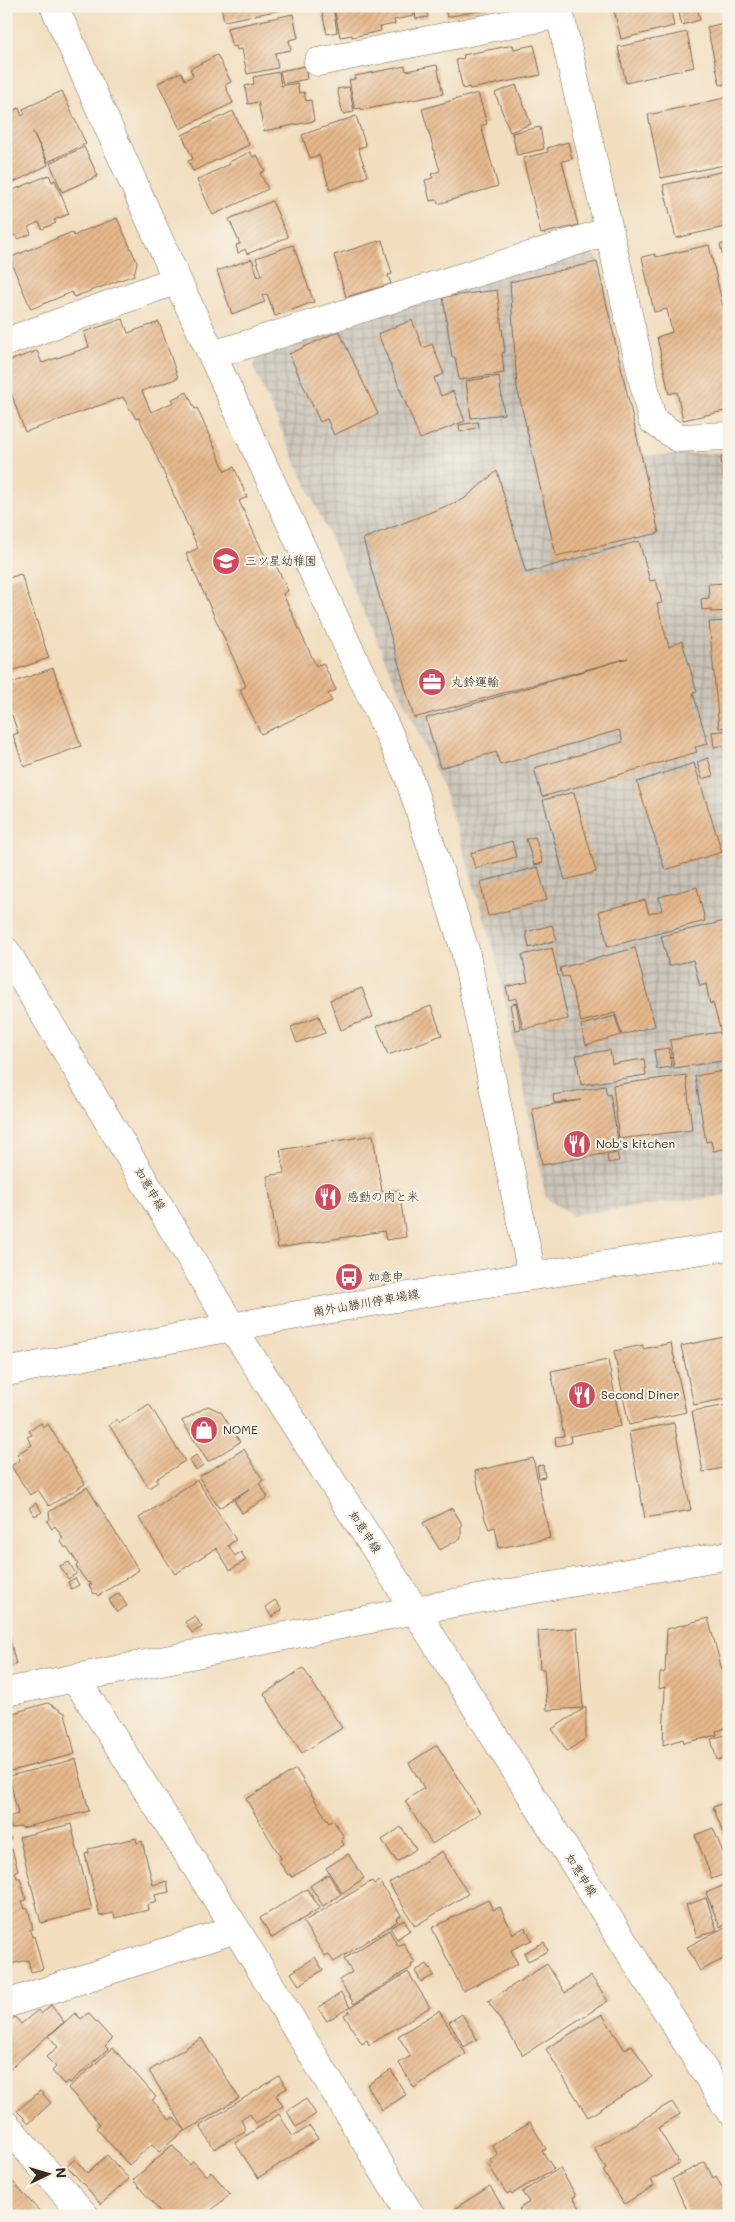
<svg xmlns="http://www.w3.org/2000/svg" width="735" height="2222" font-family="Mali,'Klee One',sans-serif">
	<defs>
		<pattern id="industrial-grid" width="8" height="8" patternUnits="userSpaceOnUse" patternTransform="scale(1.25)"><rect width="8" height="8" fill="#c9c3b8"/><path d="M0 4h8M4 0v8" fill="none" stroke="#a49f95"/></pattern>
		<pattern id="building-hatch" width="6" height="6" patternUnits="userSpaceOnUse" patternTransform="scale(1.25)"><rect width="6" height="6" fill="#e6b88c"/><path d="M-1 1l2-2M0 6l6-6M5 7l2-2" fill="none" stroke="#c69e78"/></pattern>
	</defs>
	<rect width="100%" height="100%" fill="#f7f3e8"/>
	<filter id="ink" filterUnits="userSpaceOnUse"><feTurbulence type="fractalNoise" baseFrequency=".02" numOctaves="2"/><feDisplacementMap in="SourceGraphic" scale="10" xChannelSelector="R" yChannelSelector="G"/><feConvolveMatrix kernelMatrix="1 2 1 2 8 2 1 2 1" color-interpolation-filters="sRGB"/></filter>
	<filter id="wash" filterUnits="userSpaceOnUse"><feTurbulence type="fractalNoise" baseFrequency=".0096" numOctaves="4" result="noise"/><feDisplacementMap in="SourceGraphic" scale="20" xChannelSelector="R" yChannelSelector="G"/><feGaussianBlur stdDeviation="1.12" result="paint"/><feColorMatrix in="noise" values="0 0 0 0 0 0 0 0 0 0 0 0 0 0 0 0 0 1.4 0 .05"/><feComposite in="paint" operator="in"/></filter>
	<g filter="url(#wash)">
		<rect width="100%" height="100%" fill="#f2debf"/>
		<path fill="url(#industrial-grid)" d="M583,250L598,258L642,456L729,452V1195L571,1215L546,1198L495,952L444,790L253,367L260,352Z"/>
		<g id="blocks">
			<path fill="url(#building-hatch)" d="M221,6H281V10L224,21Z
				M333,6L337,32L327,34L321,8Z
				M340,6H412L414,16L394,20L395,24L380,27L381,31L352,37V35L340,37L334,8Z
				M414,6H426L428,17L416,19Z
				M444,6H488V9L447,17Z
				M613,6H670L674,26L621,39Z
				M677,6H697L700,20L682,25Z
				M293,14L298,38L289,40L291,50L275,53L278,68L247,74L242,49L237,50L236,46L232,47L227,28Z
				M729,22V83L720,85L707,27Z
				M687,32L694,67L626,83L618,47Z
				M513,45L514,49L534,45L541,75L470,89L469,87L463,89L456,60L464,58L463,55Z
				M217,55L231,82L225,85L233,103L180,129L158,83L181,72L185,80L193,76L190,69Z
				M437,65L443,94L362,110L361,108L355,109L349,80L355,79V76L405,66L406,71Z
				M305,66L307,79L283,84L280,71Z
				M279,72L281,86L297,83L299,93L304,92L306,101L311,100L314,121L264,131L258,102L248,104L245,86L254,84L253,77Z
				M516,85L531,124L510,132L495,93Z
				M349,87L354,112L343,114L337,89Z
				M62,91L86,144L48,162L33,132L48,165L6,186V114L19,108L22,116L25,114L23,109Z
				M478,93L487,124L481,126L498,186L438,204L437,200L430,201L425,180L433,178L431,174L440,171L422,109Z
				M729,97V164L661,178L648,115Z
				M233,111L249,145L193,171L188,161L193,159L182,135Z
				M356,116L366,146L358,148L368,176L330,190L319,155L310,158L302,135Z
				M540,127L544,149L517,155L512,133Z
				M568,142L572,159L562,161L578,225L541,234L523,158L548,152L547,148Z
				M84,147L98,176L62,192L50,163Z
				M250,152L253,157L257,155L265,171L260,173L268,189L213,215L197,180L230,164L229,162Z
				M729,170V226L676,238L663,185Z
				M49,175L52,182L55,180L69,214L54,220L56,223L42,229L39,222L28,227L31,234L18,239L16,235L6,240V193Z
				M272,201L288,237L247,254L245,249L238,253L236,245L240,244L229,219Z
				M117,218L137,262L134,275L74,297L72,292L31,309L9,258L72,232L74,236L83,231Z
				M382,240L392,274L388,275L391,284L346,297L334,255Z
				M729,242V273L728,274L720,245Z
				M293,245L314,302L275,316L267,294L262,296L265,302L232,314L217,271L252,259L258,277L262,275L256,258Z
				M709,245L729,333V410L683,420L677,392L669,394L657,337L672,332L667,309L654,312L642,257L655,254L656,257Z
				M597,262L659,533L556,556L517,387L510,282Z
				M497,290L505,352L502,353L504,373L459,380L455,357H452L443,297Z
				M123,319L128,333L159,322L178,378L142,391L151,412L174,402L172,399L187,392L195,409L197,408L225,471L234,467L247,497L239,501L269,565L275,563L288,591L283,594L316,666L323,663L336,690L328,694L332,701L261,734L240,690L246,686L186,554L198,548L139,418L136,419L123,397L25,432L6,379V362L37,351L42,363L89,347L84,332Z
				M412,320L423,348L432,344L444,374L434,378L441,396L453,391L465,421L420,439L378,334Z
				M339,331L378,414L334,435L327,419L320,422L289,354Z
				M499,376L504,414L471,418L466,381Z
				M478,422L479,427L460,432L459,425Z
				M721,457H729V480L723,481Z
				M497,471L526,573L639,541L650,581L656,580L662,603L657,604L669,647L682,641L697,692L693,693L708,744L695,747L697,752L542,797L534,768L623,742L619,730L500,765L496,752L440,768L426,718L628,658L414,718L363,539L464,499Z
				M724,554H729V580H726Z
				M21,574L49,658L6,673V579Z
				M729,583V611L711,612V609L702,610L701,599L709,598L708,584Z
				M729,621V727L719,728L709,622Z
				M53,668L81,746L24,767L13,735L18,733L12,715L6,717V685Z
				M729,730V745L714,747L712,732Z
				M708,758L713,776L702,779L697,762Z
				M694,763L722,852L665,870L637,782Z
				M574,792L596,872L565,880L543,800Z
				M535,837L543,863L534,865L526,839Z
				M512,841L516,857L475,868L471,853Z
				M538,867L547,900L488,916L480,882Z
				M697,887L705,921L608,947L599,911L645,900L649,914L662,910L659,897Z
				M725,921L729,935V1031L721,1032L713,1003L710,1004L706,984L700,986L693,960L669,966L661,936Z
				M552,925L557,940L529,948L526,932Z
				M552,948L568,1019L523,1029L516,998L509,1000L506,987L528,982L522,955Z
				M635,948L655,1026L622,1035L615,1013L581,1022L568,976L562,977L560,968Z
				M362,988L373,1017L341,1030L330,1000Z
				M516,1003L521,1029L515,1030L510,1005Z
				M431,1006L442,1035L388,1055L377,1026Z
				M319,1016L325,1033L297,1043L291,1027Z
				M615,1016L621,1035L586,1045L581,1025Z
				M720,1032V1035L726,1034V1039L729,1038V1060L674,1068L670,1040Z
				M669,1048L672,1067L657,1069L654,1050Z
				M610,1050L612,1064L644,1059L646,1075L581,1085L576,1055Z
				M729,1070V1148L713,1151L711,1141L706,1142L695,1076Z
				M686,1075L692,1130L619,1139L613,1085Z
				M605,1086L607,1095L610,1094L620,1151L542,1165L532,1108L581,1100L554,1103L553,1095Z
				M373,1135L382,1192L399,1190L406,1237L386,1240L384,1231L278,1248L267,1176L284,1173L280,1150Z
				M617,1153L619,1161L608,1163L607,1155Z
				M729,1336V1398L694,1405L681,1346Z
				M671,1343L686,1412L629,1425L614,1351L643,1345V1349Z
				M608,1360L621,1426L570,1436L571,1443L556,1446L555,1437L564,1436L551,1371Z
				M149,1404L185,1461L156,1479L158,1482L149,1488L109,1425L117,1419L120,1423Z
				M729,1405V1467L703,1472L692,1411Z
				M208,1406L221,1412L240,1442L208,1462L182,1421Z
				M41,1423L43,1427L48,1424L85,1484L49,1506L38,1490L30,1495L11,1466L20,1460L17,1454L32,1445L27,1437L32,1435L29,1431Z
				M674,1423L691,1510L645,1518L629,1432Z
				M244,1449L263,1480L259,1483L268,1497L242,1513L234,1500L250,1488L219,1508L199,1477Z
				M196,1455L203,1465L196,1470L189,1460Z
				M533,1458L550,1538L499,1548L495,1527L489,1529L485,1519L475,1471Z
				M543,1465L545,1477L539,1478L537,1466Z
				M197,1480L236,1540L228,1545L235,1556L241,1552L246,1560L230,1570L216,1548L175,1574L139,1518Z
				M87,1487L139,1570L98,1596L96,1593L94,1594L89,1585L92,1584L90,1582L88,1583L81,1574L76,1566L78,1564L67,1547L65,1548L60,1540L63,1538L55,1526L52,1529L47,1521L50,1519L49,1512Z
				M36,1503L42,1512L35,1516L29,1508Z
				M452,1508L461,1522V1538L440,1550L423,1523Z
				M69,1562L76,1574L68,1579L60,1566Z
				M75,1578L79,1585L71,1589L68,1582Z
				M119,1593L127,1606L117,1612L109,1600Z
				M275,1600L282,1610L272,1617L265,1607Z
				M195,1616L202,1627L192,1633L185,1622Z
				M708,1618L729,1695V1727L716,1731L717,1735L684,1743L683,1739L663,1745L665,1687L659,1689L660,1673L665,1672L667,1629Z
				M6,1622L16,1665L6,1667Z
				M577,1628L583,1708L547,1710L544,1669H540L538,1631Z
				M303,1668L342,1728L302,1753L264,1694Z
				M48,1703L65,1713L75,1754L11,1771L9,1765H6V1715Z
				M586,1707V1738L567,1751L552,1729Z
				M729,1734V1757L717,1760L711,1739Z
				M437,1745L480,1813L432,1844L405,1801L424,1788L409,1763Z
				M76,1759L89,1811L22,1828L21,1826L11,1829L8,1817L18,1814L9,1776Z
				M296,1769L329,1823L333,1820L344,1837L341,1839L344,1845L292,1877L290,1874L288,1875L278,1860L281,1858L246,1799Z
				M729,1801V1848L713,1807Z
				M71,1824L92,1910L41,1923L19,1837Z
				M6,1825L11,1840L7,1842L9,1849H12L18,1870L15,1871L17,1878H20L26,1900L22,1901L25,1909L28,1908L33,1929L30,1930L32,1937L34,1936L43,1969L31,1972L28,1960L6,1965Z
				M401,1827L416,1849L397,1862L382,1840Z
				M713,1828L729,1867V1872L712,1879L695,1835Z
				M136,1838L137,1843L142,1841L153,1885L167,1881L169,1892L155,1895L157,1902L147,1905L148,1910L115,1918L114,1913L100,1916L85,1854L89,1853L88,1849Z
				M442,1851L468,1894L415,1926L389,1883Z
				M348,1854L364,1878L342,1893L326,1868Z
				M328,1874L341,1894L323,1906L310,1886Z
				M372,1881L374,1884L379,1881L401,1915L396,1919L398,1921L334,1962L328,1954L325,1956L303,1922Z
				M729,1883V1923L720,1927L706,1893Z
				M307,1889L320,1908L272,1938L260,1918Z
				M706,1898L717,1930L697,1937L686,1905Z
				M488,1900L493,1910L500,1907L513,1934L525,1927L532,1940L511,1950L518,1964L463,1991L432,1928Z
				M404,1920L410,1930L397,1939L390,1928Z
				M725,1927L729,1934V1956L700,1971L687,1947Z
				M389,1930L398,1946L403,1943L415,1963L411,1965L412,1967L354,2004L339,1980L352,1972L344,1959Z
				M544,1942L548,1951L528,1961L524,1953Z
				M315,1957L323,1970L299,1985L291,1973Z
				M427,1964L434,1975L421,1982L415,1971Z
				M547,1964L565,1993L591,1976L608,2001L523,2055L488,2001Z
				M408,1972L430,2007L369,2045L367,2040L362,2044L344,2015L350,2011L348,2009Z
				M341,1993L350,2007L327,2021L318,2008Z
				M51,2005L64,2022L6,2072V2025L15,2017L21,2024L38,2010L41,2014Z
				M439,2011L466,2054L414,2088L399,2063L411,2056L398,2036Z
				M75,2013L81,2019L88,2013L112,2039L105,2046L108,2049L70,2083L68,2081L64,2084L52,2071L56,2067L46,2057L58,2047L49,2036Z
				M462,2014L477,2039L464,2047L449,2022Z
				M602,2014L625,2050L632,2045L652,2077L588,2117L546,2049Z
				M201,2038L239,2098L186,2131L149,2071Z
				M113,2048L156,2097L152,2100L170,2120L173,2117L185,2130L159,2152L152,2144L129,2165L96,2128L100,2124L68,2088Z
				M391,2070L406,2095L382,2110L367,2085Z
				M279,2076L287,2088L276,2095L283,2106L256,2123L250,2114L241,2120L246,2130L214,2149L200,2126Z
				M40,2091L51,2103L29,2123L17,2111Z
				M306,2099L316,2114L296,2127L287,2111Z
				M672,2102L680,2114L658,2128L679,2163L651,2180L654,2186L624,2204L603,2171L606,2169L594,2148Z
				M279,2114L293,2137L310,2126L318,2139L258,2178L235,2143Z
				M530,2122L546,2149L542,2151L554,2169L512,2194L511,2192L507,2194L489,2166L493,2163L490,2160L498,2155L492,2145Z
				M172,2145L190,2165L193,2161L206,2176L211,2172L230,2194L205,2216H164L133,2180Z
				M107,2155L129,2179L101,2204L67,2166L75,2159L87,2173Z
				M705,2162L713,2178L716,2176L727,2197L729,2196V2216H690L672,2179Z
				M560,2168L576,2196L573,2197L585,2216H523L519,2209L529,2202L522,2192Z
				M6,2174L40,2212L35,2216H6Z
				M490,2186L508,2216H459L454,2209Z"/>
		</g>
	</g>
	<g filter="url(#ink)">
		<use href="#blocks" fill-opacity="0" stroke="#7b6956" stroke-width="1"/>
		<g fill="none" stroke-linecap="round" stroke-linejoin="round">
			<g stroke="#7b6956" stroke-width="29">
				<path id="minor" d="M54,6L177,280L408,775L465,950L532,1275
					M558,6L652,420L678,438L729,436
					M318,62L560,14
					M6,342L177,280
					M213,355L609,231
					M6,951L232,1327L415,1610L729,2110
					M75,1678L236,1929L411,2216
					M6,1692L415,1610L729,1555
					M6,2004L236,1929
					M6,2125L85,2216"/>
			</g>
			<g stroke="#7b6956" stroke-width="29">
				<path id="major" d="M6,1372C82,1357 157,1341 232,1327C397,1296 563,1271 729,1246"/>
			</g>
			<use href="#minor" stroke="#fff" stroke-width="28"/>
			<use href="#major" stroke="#fff" stroke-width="28"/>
		</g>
	</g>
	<defs>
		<g id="school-disc" transform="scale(1.4375)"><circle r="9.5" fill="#d1495b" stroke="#f7f3e8"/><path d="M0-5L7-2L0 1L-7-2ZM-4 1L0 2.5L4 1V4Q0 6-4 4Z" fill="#fff"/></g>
		<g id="office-disc" transform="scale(1.4375)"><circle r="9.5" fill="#d1495b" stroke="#f7f3e8"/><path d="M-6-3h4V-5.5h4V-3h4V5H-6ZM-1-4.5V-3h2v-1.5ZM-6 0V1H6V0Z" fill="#fff"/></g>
		<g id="restaurant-disc" transform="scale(1.4375)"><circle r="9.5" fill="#d1495b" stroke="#f7f3e8"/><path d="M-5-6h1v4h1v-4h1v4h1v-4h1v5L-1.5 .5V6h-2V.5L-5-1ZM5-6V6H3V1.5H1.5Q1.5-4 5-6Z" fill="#fff"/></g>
		<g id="bus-disc" transform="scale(1.4375)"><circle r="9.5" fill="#d1495b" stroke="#f7f3e8"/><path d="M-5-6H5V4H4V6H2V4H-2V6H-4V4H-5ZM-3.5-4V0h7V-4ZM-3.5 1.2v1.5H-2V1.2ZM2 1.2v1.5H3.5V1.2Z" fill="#fff"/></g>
		<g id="shop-disc" transform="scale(1.4375)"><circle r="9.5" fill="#d1495b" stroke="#f7f3e8"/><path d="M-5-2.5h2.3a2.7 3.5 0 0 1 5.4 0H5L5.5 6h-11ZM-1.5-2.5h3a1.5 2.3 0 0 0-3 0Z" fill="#fff"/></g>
	</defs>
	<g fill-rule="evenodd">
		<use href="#school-disc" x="226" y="561"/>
		<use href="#office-disc" x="432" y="682"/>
		<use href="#restaurant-disc" x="577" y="1144"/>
		<use href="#restaurant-disc" x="328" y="1197"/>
		<use href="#bus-disc" x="349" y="1277"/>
		<use href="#restaurant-disc" x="582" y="1395"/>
		<use href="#shop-disc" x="204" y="1430"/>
	</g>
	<g text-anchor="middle" stroke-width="4" stroke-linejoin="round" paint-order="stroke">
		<g font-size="12" fill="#3b2a1e" stroke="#f7f3e8" text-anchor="start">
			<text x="245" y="565">三ツ星幼稚園</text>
			<text x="451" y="686">丸鈴運輸</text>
			<text x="596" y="1148">Nob's kitchen</text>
			<text x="347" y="1201">感動の肉と米</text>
			<text x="368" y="1281">如意申</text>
			<text x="601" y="1399">Second Diner</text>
			<text x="223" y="1434">NOME</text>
		</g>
		<g font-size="12" fill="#3b2a1e" stroke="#f7f3e8">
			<text transform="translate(150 1189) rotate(59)" y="4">如意申線</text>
			<text transform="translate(366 1303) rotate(-10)" y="4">南外山勝川停車場線</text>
			<text transform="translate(365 1532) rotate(57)" y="4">如意申線</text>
			<text transform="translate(581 1875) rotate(58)" y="4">如意申線</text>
		</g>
	</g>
	<rect width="735" height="2222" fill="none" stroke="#f7f3e8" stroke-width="25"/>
	<g transform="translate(48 2174) rotate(85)" stroke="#f7f3e8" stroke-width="4" paint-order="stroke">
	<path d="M0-4L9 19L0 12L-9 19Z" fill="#3b2a1e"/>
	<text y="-8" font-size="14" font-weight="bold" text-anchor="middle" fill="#3b2a1e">N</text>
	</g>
</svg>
